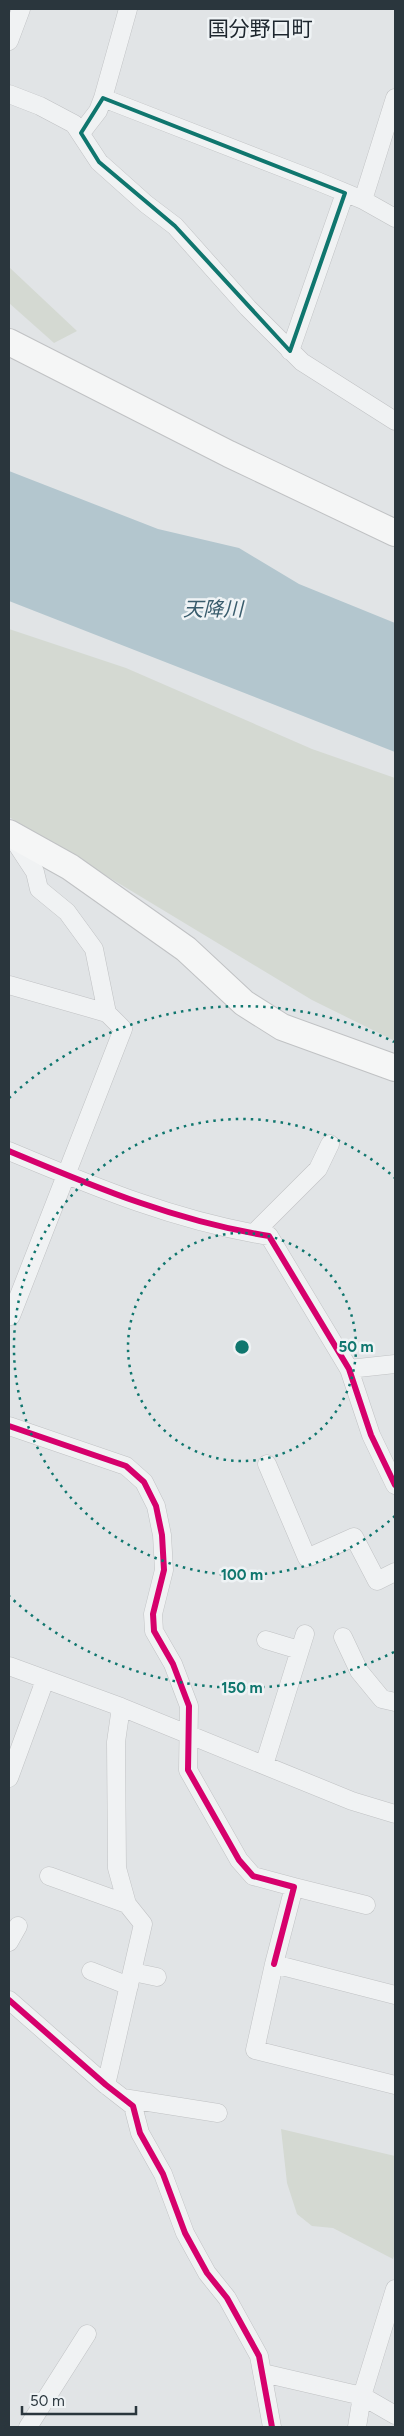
<svg xmlns="http://www.w3.org/2000/svg" width="404" height="2436" font-family="Figtree,'Noto Sans JP',sans-serif">
	<rect width="100%" height="100%" fill="#e1e4e6"/>
	<path fill="#d4d9d2" d="M9,267L77,331L54,343L9,303Z
		M9,629L126,668L312,749L395,778V1041L312,1000L9,817Z
		M281,2129L395,2156V2253L393,2259L333,2228L312,2226L297,2214L287,2183Z"/>
	<path fill="#b3c6ce" d="M9,471L158,529L239,548L299,584L395,623V752L9,601Z"/>
	<g fill="none" stroke-linecap="round" stroke-linejoin="round">
		<g stroke="#c0c2c4" stroke-width="19">
			<path id="street" d="M9,41L21,9
				M9,94L40,106L74,124L99,162L146,204L175,226L248,308L302,362L395,421
				M103,98L317,181L363,200L395,218
				M81,133L98,111L103,98L128,9
				M363,200L395,98
				M290,351L345,193
				M12,837L35,872L39,889L67,912L94,949L107,1013
				M9,985L107,1013L123,1029L11,1316
				M9,1151C95,1187 175,1221 269,1236L349,1369L371,1435L395,1485
				M254,1233L318,1169L330,1144
				M349,1369L395,1364
				M9,1426L126,1466L144,1482L156,1506L162,1535L164,1570L153,1614L154,1631L173,1664L189,1706L188,1770L239,1860L253,1876L294,1887L274,1964
				M267,1464L307,1558L354,1537L377,1581L395,1572
				M343,1637L359,1671L382,1699L395,1702
				M266,1640L299,1650
				M9,1666L121,1707L352,1801L395,1814
				M264,1765L305,1634
				M9,1778L45,1680
				M49,1876L127,1904
				M294,1887L366,1905
				M9,1942L18,1926
				M91,1971L129,1986
				M133,1972L157,1977
				M395,1995L274,1964L255,2050L395,2085
				M9,2000L106,2085L133,2106L140,2133L163,2174L185,2233L207,2273L227,2298L259,2356L272,2427
				M106,2085L143,1924L127,1904L117,1868L116,1742L121,1707
				M123,2098L218,2113
				M263,2373L362,2396L395,2415
				M28,2427L87,2334
				M357,2427L362,2396L395,2289"/>
		</g>
		<g stroke="#c0c2c4" stroke-width="28">
			<path id="secondary" d="M9,342L229,454L395,533
				M9,833L70,867L186,949L244,1003L282,1027L395,1068"/>
		</g>
		<use href="#street" stroke="#f0f2f3" stroke-width="18"/>
		<use href="#secondary" stroke="#f5f6f6" stroke-width="26"/>
		<g stroke="#eff3f5" stroke-width="9">
			<path id="cycleway" d="M9,1151C95,1187 175,1221 269,1236L349,1369L371,1435L395,1485
				M9,1426L126,1466L144,1482L156,1506L162,1535L164,1570L153,1614L154,1631L173,1664L189,1706L188,1770L239,1860L253,1876L294,1887L274,1964
				M9,2000L106,2085L133,2106L140,2133L163,2174L185,2233L207,2273L227,2298L259,2356L272,2427"/>
		</g>
		<use href="#cycleway" stroke="#d6006c" stroke-width="6"/>
	</g>
	<path fill="none" stroke="#0f766e" stroke-width="4" stroke-linejoin="round" d="M103,98L345,193L290,351L175,226L99,162L81,133Z"/>
	<g fill="none" stroke="#0f766e" stroke-width="2.5" stroke-dasharray="2.5 5">
		<circle cx="242" cy="1347" r="114"/>
		<path d="M395 1516A228 228 0 1 1 395 1178"/>
		<path d="M394 1652A341 341 0 0 1 9 1596M9 1098A341 341 0 0 1 394 1042"/>
	</g>
	<g text-anchor="middle" stroke-width="5" stroke-linejoin="round" paint-order="stroke">
		<g font-size="20" font-style="italic" fill="#395c6c" stroke="#eff3f5">
			<text x="213" y="616">天降川</text>
		</g>
		<g font-size="21" fill="#1d262e" stroke="#eff3f5">
			<text x="260" y="36">国分野口町</text>
		</g>
	</g>
	<circle cx="242" cy="1347" r="8" fill="#0f766e" stroke="#eff3f5" stroke-width="2.5"/>
	<g font-size="15" text-anchor="middle" font-weight="bold" fill="#0f766e" stroke="#eff3f5" stroke-width="5" stroke-linejoin="round" paint-order="stroke">
		<text x="356" y="1352">50 m</text>
		<text x="242" y="1580">100 m</text>
		<text x="242" y="1693">150 m</text>
	</g>
	<rect width="404" height="2436" fill="none" stroke="#2a363d" stroke-width="20"/>
	<path d="M22 2406v8h114v-8" fill="none" stroke="#2a363d" stroke-width="2.5"/>
	<text x="30" y="2406" font-size="15" fill="#2a363d" stroke="#eff3f5" stroke-width="4" paint-order="stroke">50 m</text>
</svg>
